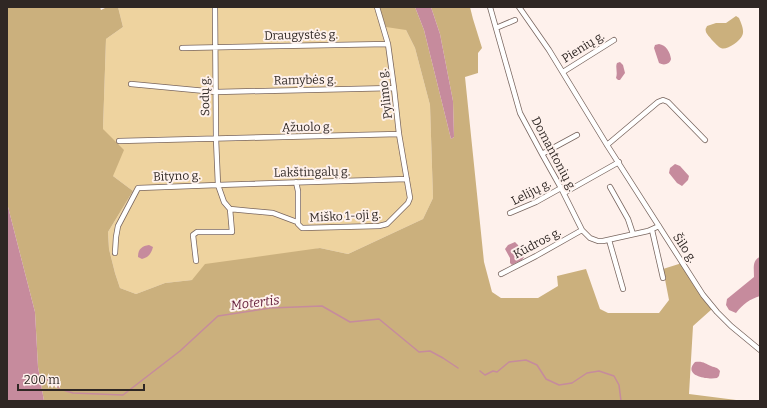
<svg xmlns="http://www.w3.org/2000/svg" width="767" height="408" font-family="Bitter,serif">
	<rect width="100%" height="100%" fill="#fef1ec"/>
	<path fill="#eed39f" d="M118,7H379L406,30L415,48L430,105L433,198L423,219L348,254L320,248L192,280L165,283L136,294L120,288L115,273L109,249L108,232L133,191L113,176L103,129L106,39L123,27Z"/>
	<path fill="#cbb07d" d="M7,7H100L101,10L107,7H118L123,27L106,39L103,129L124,150L113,176L133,191L108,232L109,249L115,273L120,288L136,294L165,283L192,280L205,264L320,248L348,254L423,219L433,198L430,105L415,48L406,30L386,27L379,7H415L424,30L451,139L454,137L453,101L440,34L431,7H470L473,19L482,48L478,53V73L465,77L484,262L492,292L501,298H538L558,286L557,276L586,269L600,309L608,313H659L669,300L663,269L682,263L712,309L693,326L689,394L744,401H44L38,367L35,312L7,203Z
		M736,16L739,18C741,23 745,31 742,36C740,41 726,51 721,48C718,47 707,35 706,32C705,28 706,29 707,26L716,23H726Z"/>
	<path fill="#c68b9d" d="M415,7H431L440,34L453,101L454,137L451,139L424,30Z
		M659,44C666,45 670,52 671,59C670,64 664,66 659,63L654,48L655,45Z
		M620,62L623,65L625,73L620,80H618L616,78C618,72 615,67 617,63Z
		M675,164L680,166L689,176L688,180L682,186L677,183L669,173L670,168Z
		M7,203L35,312L38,367L44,401H7Z
		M515,242L518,245L524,257L522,260L512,265L510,263V258L505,249L508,245Z
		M149,245L153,247C151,254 149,257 142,259L138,257C138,249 142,246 149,245Z
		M760,257V296C750,299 743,304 736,313L729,310L726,305L727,299L754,277C754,269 752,260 760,257Z
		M695,362C704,361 705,364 711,366C716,368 717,367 720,371L719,376L717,378C708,380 682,376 695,362Z"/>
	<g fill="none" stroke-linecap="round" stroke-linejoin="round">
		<path stroke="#c68b9d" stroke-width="1.5" d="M480,371L485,375L493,371L497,372L509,362L526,360L537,365L546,379L559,385L572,383L587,373L599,371L614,376L619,385L621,401
			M38,375L50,381L59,388
			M63,390L73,393L123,395L180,351L218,316L270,308L322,306L350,322L379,319L419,352L430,351L443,358L458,368"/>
		<g stroke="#79665f" stroke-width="6">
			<path id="street" d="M490,7L520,113L542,154L561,188L582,230L590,238L598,241H603L648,231L659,226
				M519,7L549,50L607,145L703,295L717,312L731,326L760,350
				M496,28L515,20
				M182,48L388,44
				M563,72L614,40
				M131,84L216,92L394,88
				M119,141L399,134
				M607,145L658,102L663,100L668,102L705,140
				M542,154L577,135
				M296,182L298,191V224L302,228L379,226L387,224L408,203L410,198L399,134L394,88L388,44L377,7
				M610,187L628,219L633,234
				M564,193L619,162
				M230,209L273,213L297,222
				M510,213L536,202L561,188
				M652,230L663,278
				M609,240L623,289
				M115,253L116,237L118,226L138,188L218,185L407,179
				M196,261L193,235L197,232H232L230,209L224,202L218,185L216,139L215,7
				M501,274L536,256L582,230"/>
		</g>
		<use href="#street" stroke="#fff" stroke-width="4.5"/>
	</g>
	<g text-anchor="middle" stroke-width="4" stroke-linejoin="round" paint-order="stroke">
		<g font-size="12" fill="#2f2724" stroke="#fef1ec">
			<text transform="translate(301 35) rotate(-1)" y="4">Draugystės g.</text>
			<text transform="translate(583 47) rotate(-32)" y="4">Pienių g.</text>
			<text transform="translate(305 80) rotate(-1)" y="4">Ramybės g.</text>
			<text transform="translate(385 94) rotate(-97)" y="4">Pylimo g.</text>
			<text transform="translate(205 96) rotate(-91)" y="4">Sodų g.</text>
			<text transform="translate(307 127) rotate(-1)" y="4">Ąžuolo g.</text>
			<text transform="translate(554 154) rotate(62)" y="4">Domantonių g.</text>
			<text transform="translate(312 172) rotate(-1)" y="4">Lakštingalų g.</text>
			<text transform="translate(177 176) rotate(-2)" y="4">Bityno g.</text>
			<text transform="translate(531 192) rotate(-27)" y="4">Lelijų g.</text>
			<text transform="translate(345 216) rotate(-3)" y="4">Miško 1-oji g.</text>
			<text transform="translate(537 243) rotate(-28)" y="4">Kūdros g.</text>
			<text transform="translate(685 248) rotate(56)" y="4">Šilo g.</text>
		</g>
		<g font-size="13" font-style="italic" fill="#68223e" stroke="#fef1ec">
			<text transform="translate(255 302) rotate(-7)" y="5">Motertis</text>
		</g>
	</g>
	<rect width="767" height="408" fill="none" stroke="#2f2724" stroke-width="16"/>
	<path d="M18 384v6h126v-6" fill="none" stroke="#2f2724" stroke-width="2"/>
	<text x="24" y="384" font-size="12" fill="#2f2724" stroke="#fef1ec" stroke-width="3" paint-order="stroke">200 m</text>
</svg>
